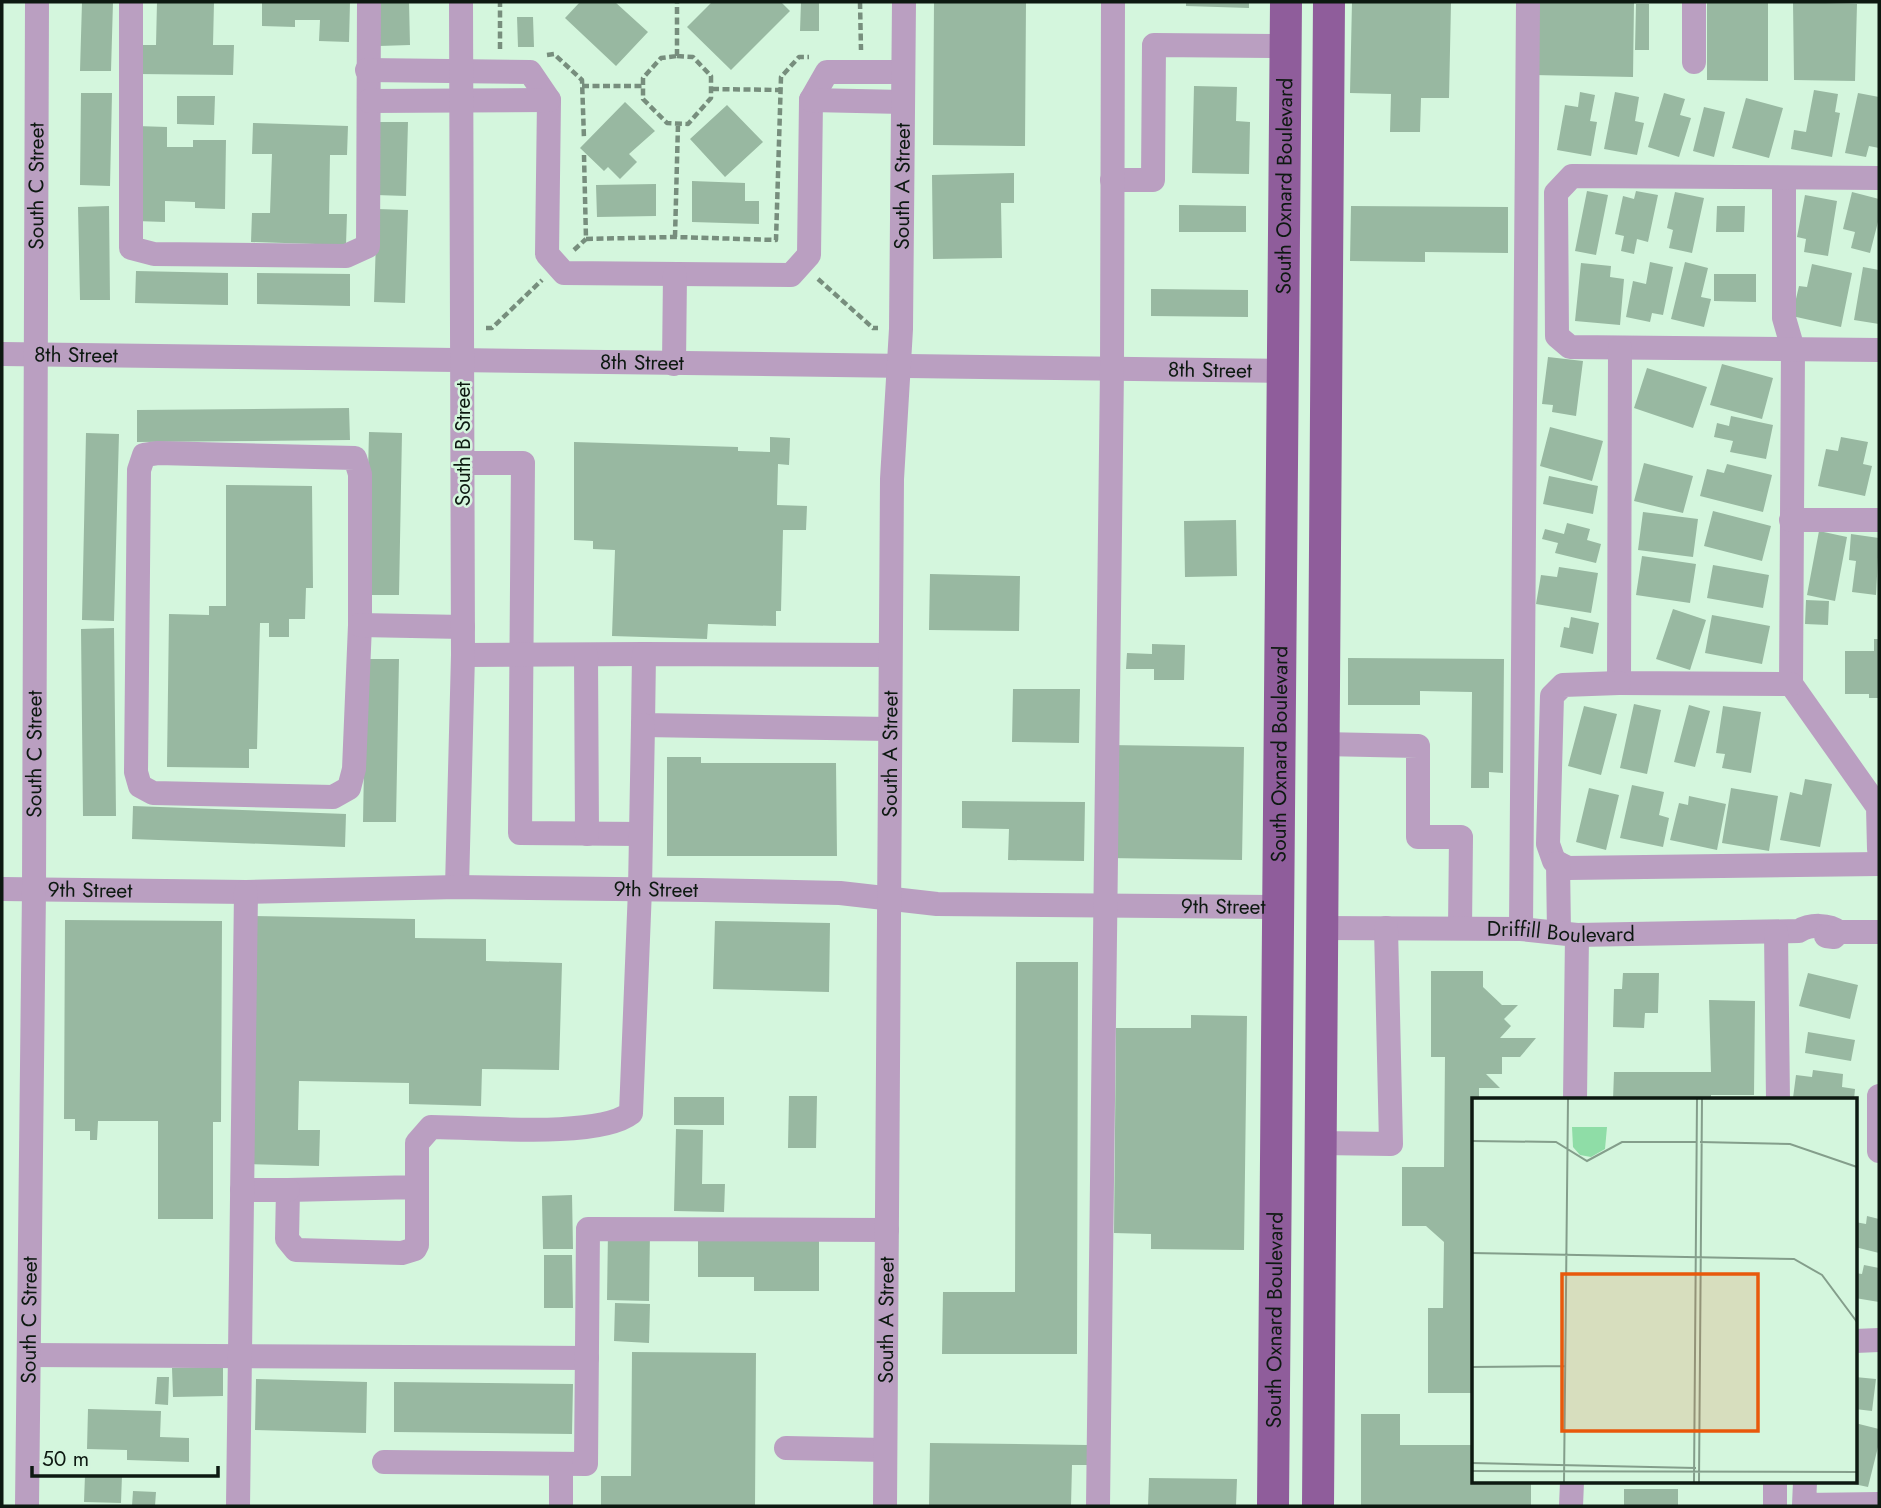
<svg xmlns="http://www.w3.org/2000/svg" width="1881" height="1508" font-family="Jost,sans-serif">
	<rect width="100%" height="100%" fill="#d4f6dd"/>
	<path fill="#98b8a1" d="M82,2H113L111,71H80Z
		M157,2H214L213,45H234L233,75L138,74L139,45H156Z
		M262,2H350L349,42L319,41L320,20H295V27L262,26Z
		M378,2H409L410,45L379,46Z
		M580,2H615L648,32L616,66L565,18Z
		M712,2H781L790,11L731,70L687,27Z
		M801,2H819V31H800Z
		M934,2H1026L1025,146L933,145Z
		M1186,2H1249V8L1186,6Z
		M1352,2L1451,3L1449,98H1421L1420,132H1390L1391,94L1350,93Z
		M1534,2H1634L1633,77L1533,75Z
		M1707,2H1768V81L1707,80Z
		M1793,2L1857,4L1855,81L1794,80Z
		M1636,4H1649V50H1635Z
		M517,17H533L534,47H518Z
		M1194,86L1237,87L1236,121L1250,122L1249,174L1192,173Z
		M1814,90L1838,94L1835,112L1840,113L1832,157L1791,149L1794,130L1806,132Z
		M1580,92L1595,95L1590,121L1597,122L1591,156L1557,150L1565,105L1578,107Z
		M1615,92L1639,97L1635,121L1644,123L1637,155L1604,149Z
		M81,93H112L110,186L80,185Z
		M1664,93L1685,99L1680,115L1691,118L1679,157L1648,147Z
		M1858,93L1879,97V148L1869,146L1866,157L1845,153Z
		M177,96H215L214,125L177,124Z
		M1746,98L1783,108L1769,158L1732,148Z
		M625,102L655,131L629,154L637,162L620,179L608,167L604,171L580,148Z
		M727,105L763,142L725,177L690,139Z
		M1704,107L1725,112L1714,157L1693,151Z
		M377,122H408L406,196L376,195Z
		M253,123L348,126L347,155H330L329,214H347L346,245L251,242L252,213H270L272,154H252Z
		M137,126L167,127V147H193V140H226L225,209L195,208V202L165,201V222L136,221Z
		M1014,173V203H1001L1002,258L933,259L932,175Z
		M692,181L745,183V201H759V224L692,222Z
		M656,184V216L597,217L596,185Z
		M1587,191L1608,195L1596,255L1575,251Z
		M1636,191L1658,195L1648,242L1637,239L1634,254L1621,251L1624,236L1615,234L1623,196L1634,199Z
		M1675,192L1704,198L1692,253L1669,248L1673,230L1667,228Z
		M1852,192L1879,199V218L1870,253L1851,248L1855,232L1843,229Z
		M1805,195L1837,201L1828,256L1804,252L1806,239L1797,237Z
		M1179,205L1246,206V232H1179Z
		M109,206L110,300H80L78,207Z
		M1351,206L1508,207V253L1425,252V262L1350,261Z
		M1717,206H1745L1744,232H1716Z
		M377,209L408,210L405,303L374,302Z
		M1650,262L1673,267L1663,315L1652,313L1650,322L1626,317L1633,281L1646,284Z
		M1685,262L1708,268L1701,297L1711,299L1704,327L1671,319Z
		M1581,263L1611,266L1610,277L1624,279L1620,325L1575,321Z
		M1812,264L1852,273L1841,327L1792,316L1799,286L1807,287Z
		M1863,267L1879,270V324L1854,320Z
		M136,271L228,273V305L135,303Z
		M257,273L350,274V306L257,304Z
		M1714,274H1756V302L1714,301Z
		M1151,289L1248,290V317L1151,316Z
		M1548,357L1583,361L1576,416L1552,412L1553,405L1542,404Z
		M1722,364L1773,378L1762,419L1710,405Z
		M1647,368L1707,387L1693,428L1634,408Z
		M349,408L350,440L137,442V410Z
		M1731,416L1773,425L1766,459L1730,452L1733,441L1714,437L1717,423L1729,426Z
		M1550,427L1603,441L1592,481L1540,466Z
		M369,432L402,433L399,595H365Z
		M86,433L119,434L114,621L82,620Z
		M770,437L790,438L789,465L778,464L777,505L807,506L806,530H783L781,611H776V626L708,624L707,639L612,636L615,550L593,549V541L574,540V442L738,447V451L770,452Z
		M1841,437L1868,442L1863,464L1872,466L1865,496L1818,486L1826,449L1838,451Z
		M1644,463L1693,476L1683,513L1634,501Z
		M1727,464L1772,475L1763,512L1700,496L1707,469L1724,473Z
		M1549,476L1598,486L1593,514L1543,504Z
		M226,485L312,486L313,588H306L305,619H289V637H269V623H260L257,749H249V768L167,767L169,614L209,615V606H226Z
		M1713,511L1771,526L1762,561L1704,546Z
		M1643,512L1698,519L1693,557L1638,550Z
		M1236,520L1237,576L1185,577L1184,521Z
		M1567,523L1590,529L1587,540L1601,544L1596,563L1555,553L1558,543L1542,539L1545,529L1564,534Z
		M1819,531L1847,537L1835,601L1807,595Z
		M1851,534L1879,538L1876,595L1852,592L1856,561L1849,560Z
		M1642,556L1696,564L1690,603L1636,595Z
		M1713,565L1769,575L1763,608L1707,598Z
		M1559,567L1598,573L1591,613L1536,604L1541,575L1557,577Z
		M930,574L1020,576L1019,631L929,630Z
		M1806,600L1829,601L1828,625L1805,624Z
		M1673,609L1706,620L1690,670L1656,659Z
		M1712,615L1770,626L1762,664L1705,653Z
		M1571,617L1599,623L1593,654L1560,647L1564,627L1569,628Z
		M114,628L116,816H83L81,629Z
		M1874,639H1879V698H1869V694H1845V651H1874Z
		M1152,644L1185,645L1184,680H1154V669H1126L1127,653L1152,654Z
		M1348,658L1504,659L1503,773L1489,772V788H1471L1472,692L1420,691V705H1348Z
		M366,659H399L396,822H363Z
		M1013,689H1080L1079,743L1012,742Z
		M1634,704L1661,710L1647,774L1620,768Z
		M1689,705L1710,711L1695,767L1674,762Z
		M1584,706L1617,714L1601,775L1568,766Z
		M1723,706L1761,712L1751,773L1722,768L1725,754L1716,753Z
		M1109,745L1244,747L1242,860L1107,858Z
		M667,757H701V763H836L837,856H667Z
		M1805,779L1832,784L1820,847L1780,840L1790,792L1802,795Z
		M1632,785L1664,792L1659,815L1669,818L1663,847L1620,838Z
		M1589,788L1619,795L1606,850L1576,842Z
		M1731,788L1778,796L1769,851L1722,843Z
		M1689,796L1726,804L1717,850L1670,840L1679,803L1688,805Z
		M962,801L1085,802L1084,861L1008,860L1009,829L962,828Z
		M133,806L346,814L345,847L132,839Z
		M251,916L415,919V938L486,939V961L562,963L559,1070L482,1069L481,1106L409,1104V1083L299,1081L298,1130H320L319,1166L246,1164Z
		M65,920L222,921L221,1122H213V1219H158V1121H98L97,1140H90V1131H75V1119H64Z
		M715,921L830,923L829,992L713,989Z
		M1016,962H1078L1077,1354H942L943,1292H1015Z
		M1431,971H1483V987L1502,1005H1518L1504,1019L1511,1026L1500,1038H1536L1520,1057H1502V1074H1486L1500,1088H1479V1100H1473V1393H1428V1308H1443L1444,1242L1426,1226H1402V1167H1444L1445,1057H1431Z
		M1623,973H1659L1658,1013H1645L1644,1028L1613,1027L1614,989H1622Z
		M1808,973L1858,985L1850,1019L1799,1006Z
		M1709,1000L1755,1001L1754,1095H1711V1100H1613L1614,1072H1711Z
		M1191,1015L1247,1016L1244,1250L1151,1249V1234L1114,1233L1116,1028H1191Z
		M1808,1032L1855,1040L1851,1061L1805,1053Z
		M1813,1070L1843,1074L1842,1087L1855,1089L1854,1100L1793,1098L1796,1075L1812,1077Z
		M789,1096H817L816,1148H788Z
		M674,1097H724V1125H674Z
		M676,1129L703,1130L702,1184H725L724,1212L674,1211Z
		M572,1195L573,1249H543L542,1196Z
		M1867,1216L1879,1219V1253L1855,1247V1222L1866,1224Z
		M608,1231L650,1232L649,1301L607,1300Z
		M698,1239H819V1291H754V1277H698Z
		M544,1255H572L573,1308H544Z
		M1864,1265L1879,1268V1302L1855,1298V1273L1862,1274Z
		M615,1303L650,1304L649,1343L614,1341Z
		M632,1352L756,1353L755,1506H601V1476H631Z
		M223,1367V1396L173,1397L172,1368Z
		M157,1377H169L168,1405L155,1404Z
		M1855,1377L1876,1379L1872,1411L1855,1409Z
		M256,1379L367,1382L366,1433L255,1430Z
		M394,1382L573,1384L572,1434L394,1432Z
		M88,1409L161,1411L160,1437L189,1438V1462L127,1460V1450L87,1449Z
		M1361,1414H1400V1445H1473V1482H1531V1506H1361Z
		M1855,1423L1879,1429V1443L1868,1487L1849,1483L1855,1482Z
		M930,1443L1087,1445V1465H1072L1071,1506H929Z
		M85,1475H122L121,1503L84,1502Z
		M1149,1478L1237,1479L1236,1506H1148Z
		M1624,1489H1678V1506H1624Z
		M133,1491L156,1492L155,1506H132Z"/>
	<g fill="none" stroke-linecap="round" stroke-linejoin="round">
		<path stroke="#778e7d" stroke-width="4.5" stroke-dasharray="7 3.5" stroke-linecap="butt" d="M860,2L861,50
			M500,49V2
			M547,55L554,54L582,80L584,139
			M677,56L693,57L711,76V98L688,124L667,123L643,99V78L661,58Z
			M677,56V2
			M582,86H642
			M712,89L780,90
			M584,155L586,239L675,237L776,240L781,77L799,57H809
			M675,237L678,124
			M574,250L586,239
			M818,279L873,328H878
			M486,328H492L542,280"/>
		<g stroke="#ba9fc1" stroke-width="24">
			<path d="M131,2V248L154,254L346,256L368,246L369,2"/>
			<path d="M1694,62V2"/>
			<path d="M367,70L530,72L549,100L547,254L564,273L791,275L809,255L811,100L827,72H903"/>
			<path d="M811,100L903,102"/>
			<path d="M369,101L549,100"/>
			<path d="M1784,178V318L1793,349L1791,684L1878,807L1879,849"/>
			<path d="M1879,178L1572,176L1556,193L1557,336L1570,347L1879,350"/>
			<path d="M1112,180H1153L1154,45L1286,46"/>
			<path d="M1620,348L1619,683L1791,684"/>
			<path id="s1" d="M2,354L1282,371"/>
			<path d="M674,364L675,274"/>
			<path d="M158,453L355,458L360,474V625L354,769L349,788L333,797L153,793L140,786L136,772L139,470L144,455Z"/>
			<path d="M463,463H523L520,833L640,834"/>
			<path d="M1791,520H1879"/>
			<path d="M360,625L463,627"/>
			<path d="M463,655L644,654"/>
			<path d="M586,655L587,834"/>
			<path d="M1619,683L1563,685L1552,696L1548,844L1554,861L1568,868L1879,864"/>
			<path d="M890,729L643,725L644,654L890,655"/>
			<path d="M1322,744L1418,746V837H1461L1460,928"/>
			<path d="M1558,863L1559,933"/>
			<path d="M457,887L463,655L461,2"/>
			<path id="s2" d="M2,889L246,892L457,887L701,890L840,893L937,904L1278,907"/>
			<path id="s3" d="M1321,928L1521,929L1577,935L1799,931C1810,924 1829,924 1839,932"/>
			<path d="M1521,929L1528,2"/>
			<path d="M1776,932L1778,1100"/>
			<path d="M1826,936L1834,937L1839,932H1879"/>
			<path d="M1879,1096V1151"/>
			<path d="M1575,1100L1577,935"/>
			<path d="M1320,1143L1391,1144L1386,928"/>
			<path d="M417,1187L288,1190L287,1239L296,1250L402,1253L415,1249L417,1245V1143L431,1127C476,1127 598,1139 631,1113L640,889L643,725"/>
			<path d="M242,1190H288"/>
			<path d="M1855,1341L1879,1340"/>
			<path d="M29,1355L587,1358"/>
			<path d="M786,1448L885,1450"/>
			<path d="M384,1462L586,1464L588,1229L887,1230"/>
			<path d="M1805,1482L1804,1505L1879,1504"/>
			<path id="s4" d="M27,1506L34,890L37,2"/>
			<path d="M238,1506L246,892"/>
			<path d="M561,1506V1464"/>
			<path id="s5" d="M885,1506L892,479L901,329L904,2"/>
			<path d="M1098,1506L1112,369L1113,2"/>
			<path d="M1571,1506L1572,1482"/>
			<path d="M1775,1506V1482"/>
		</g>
		<g stroke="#8f5d9b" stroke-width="32">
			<path id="s6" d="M1273,1506L1286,2"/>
			<path d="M1318,1506L1329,2"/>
		</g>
	</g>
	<g text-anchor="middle" stroke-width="5" stroke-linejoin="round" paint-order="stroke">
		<g font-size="21" fill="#0d1911" stroke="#d4f6dd">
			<text dy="7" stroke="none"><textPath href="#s4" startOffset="1320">South C Street</textPath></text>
			<text dy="7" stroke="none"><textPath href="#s5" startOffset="1320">South A Street</textPath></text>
			<text dy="7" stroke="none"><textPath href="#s6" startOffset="1320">South Oxnard Boulevard</textPath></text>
			<text dy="7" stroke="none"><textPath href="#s1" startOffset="74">8th Street</textPath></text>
			<text dy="7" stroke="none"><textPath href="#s1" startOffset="640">8th Street</textPath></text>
			<text dy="7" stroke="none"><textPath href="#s1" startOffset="1208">8th Street</textPath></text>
			<text transform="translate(463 444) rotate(-90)" y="7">South B Street</text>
			<text dy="7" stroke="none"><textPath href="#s4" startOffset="752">South C Street</textPath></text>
			<text dy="7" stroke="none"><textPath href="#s5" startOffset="752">South A Street</textPath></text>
			<text dy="7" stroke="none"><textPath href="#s6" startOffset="752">South Oxnard Boulevard</textPath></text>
			<text dy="7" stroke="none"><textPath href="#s2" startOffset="654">9th Street</textPath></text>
			<text dy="7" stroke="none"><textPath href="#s2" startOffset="88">9th Street</textPath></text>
			<text dy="7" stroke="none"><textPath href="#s2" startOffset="1222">9th Street</textPath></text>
			<text dy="7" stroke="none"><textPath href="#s3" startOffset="240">Driffill Boulevard</textPath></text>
			<text dy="7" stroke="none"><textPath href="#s4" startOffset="186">South C Street</textPath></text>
			<text dy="7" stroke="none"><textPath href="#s5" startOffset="186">South A Street</textPath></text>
			<text dy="7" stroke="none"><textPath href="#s6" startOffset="186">South Oxnard Boulevard</textPath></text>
		</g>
	</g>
	<g transform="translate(1472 1098)">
		<rect width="385" height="385" fill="#d4f6dd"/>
		<path d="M100,29H135L133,51L119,59L108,57L101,49Z" fill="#8fdda7"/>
		<path fill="none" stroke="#849e8b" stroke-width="2" d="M0,43L84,44L115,63L150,44H225M228,44L318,46L385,69M0,155L322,161L350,177L385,224M0,269L94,268M0,365L224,370M0,373L385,374M92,384L96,1M222,384L225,1M227,384L230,1"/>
		<path fill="#e8590c" fill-opacity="0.15" stroke="#e8590c" stroke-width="3.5" d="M90,176H286V333H90Z"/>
		<rect width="385" height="385" fill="none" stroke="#0d1911" stroke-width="3.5"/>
	</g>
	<rect width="1881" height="1508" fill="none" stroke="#0d1911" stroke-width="7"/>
	<path d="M32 1466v10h186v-10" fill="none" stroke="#0d1911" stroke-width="3.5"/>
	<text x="42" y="1466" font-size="21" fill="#0d1911" stroke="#d4f6dd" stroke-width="5" paint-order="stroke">50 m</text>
</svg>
